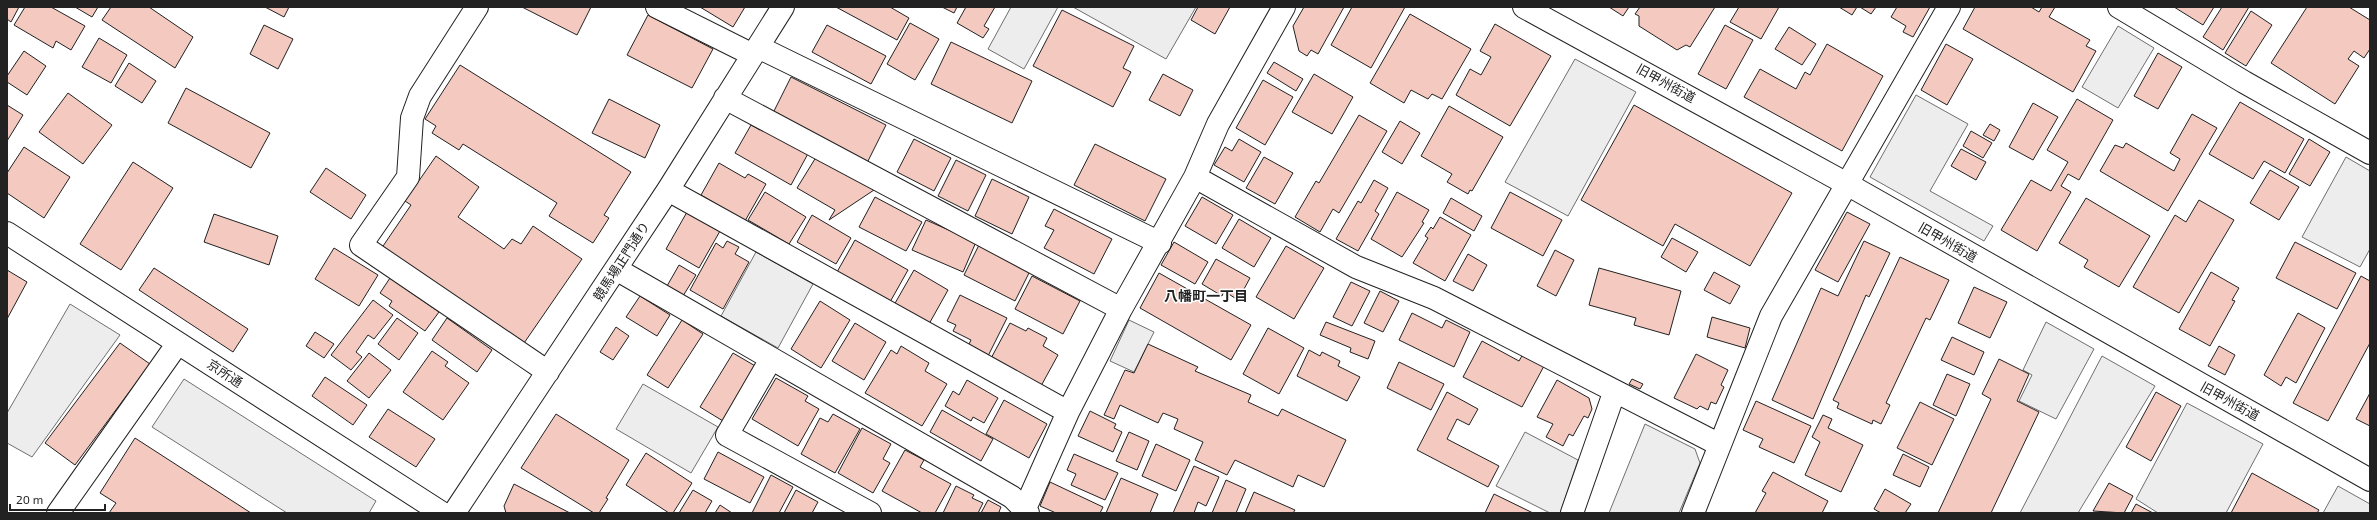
<svg xmlns="http://www.w3.org/2000/svg" width="2377" height="520" font-family="'Exo 2','Noto Sans JP',sans-serif">
	<rect width="100%" height="100%" fill="#fff"/>
	<path fill="#ededed" stroke="#6f6f6f" d="M1011,7H1058L1024,69L988,49Z
		M1073,7H1196L1166,59Z
		M2118,26L2154,48L2118,108L2082,87Z
		M1575,59L1636,92L1568,216L1505,182Z
		M1916,95L1968,124L1930,191L1993,226L1984,241L1870,177Z
		M2346,157L2370,171V249L2360,267L2302,237Z
		M756,252L813,284L778,348L721,316Z
		M70,304L120,335L32,457L7,443V413Z
		M1129,320L1154,332L1134,372L1110,361Z
		M2046,322L2094,349L2056,419L2019,401L2032,375L2023,370Z
		M2102,356L2155,386L2078,513H2020Z
		M184,379L376,501L369,513H287L152,427Z
		M643,384L718,427L691,473L616,429Z
		M2187,403L2263,444L2226,513H2158L2136,499Z
		M1645,424L1695,449L1700,463L1679,513H1609Z
		M1525,432L1578,460L1560,513H1550L1496,486Z
		M2338,486L2370,504V513H2323Z"/>
	<path fill="#f3c9c0" stroke="#222" d="M7,7H19L11,22L7,19Z
		M25,7H51L85,26L71,50L56,41L53,48L14,25Z
		M75,7H98L92,17Z
		M111,7H149L193,37L175,68L102,20Z
		M265,7H289L284,17Z
		M522,7H591L577,35Z
		M700,7H745L733,27Z
		M836,7H890L909,18L897,40Z
		M942,7H957L954,13Z
		M966,7H995L984,26L989,29L983,38L957,23Z
		M1198,7H1230L1215,34L1191,20Z
		M1304,7H1344L1318,54L1311,50L1307,56L1299,51L1293,26Z
		M1352,7H1405L1371,68L1331,45Z
		M1609,7H1629L1623,16Z
		M1640,7H1715L1690,47L1686,45L1677,50L1639,26V16L1635,14Z
		M1739,7H1779L1761,39L1730,22Z
		M1839,7H1857L1852,15Z
		M1860,7H1876L1871,14Z
		M1897,7H1930L1913,37L1903,32L1906,26L1891,17Z
		M1975,7H2031L2039,12L2042,7H2055L2049,17L2090,40L2086,46L2096,51L2073,92L1963,29Z
		M2174,7H2214L2203,25Z
		M2222,7H2249L2223,50L2203,37Z
		M2307,7H2349L2370,20V49L2364,58L2354,51L2348,59L2359,66L2335,104L2271,63Z
		M1062,10L1134,46L1123,68L1131,72L1113,107L1033,66Z
		M2251,11L2272,25L2246,66L2225,53Z
		M1410,14L1471,49L1442,99L1432,94L1428,99L1411,90L1404,103L1370,83Z
		M648,15L713,49L692,88L627,55Z
		M910,23L939,39L915,80L887,64Z
		M1495,24L1551,56L1510,126L1456,95L1470,69L1481,75L1491,57L1480,51Z
		M264,25L293,39L278,69L250,54Z
		M827,25L886,56L871,84L812,52Z
		M1725,25L1753,40L1726,89L1698,74Z
		M1789,27L1816,44L1802,65L1775,49Z
		M99,38L127,55L111,83L82,67Z
		M951,42L1032,81L1012,123L931,84Z
		M1827,44L1883,76L1842,151L1744,97L1760,69L1796,89L1805,72L1810,75Z
		M1946,44L1973,59L1947,105L1921,90Z
		M24,51L46,66L27,95L7,82V76Z
		M2158,53L2182,67L2158,109L2134,96Z
		M1274,62L1303,79L1296,91L1267,73Z
		M129,63L156,81L142,103L115,86Z
		M460,65L631,172L604,215L609,218L593,243L549,216L557,203L463,144L459,150L432,133L436,126L425,119Z
		M1163,74L1193,90L1180,116L1149,100Z
		M1314,74L1353,97L1332,134L1292,112Z
		M791,77L886,125L867,163L772,115Z
		M1263,80L1293,97L1265,145L1236,128Z
		M186,88L270,133L251,168L168,123Z
		M68,93L112,125L83,164L39,132Z
		M609,99L660,125L645,158L592,133Z
		M2077,99L2113,120L2079,180L2068,174L2061,186L2071,192L2037,251L2001,230L2031,180L2051,191L2068,162L2047,150Z
		M2240,102L2304,139L2285,173L2264,161L2253,179L2209,154Z
		M2033,103L2058,117L2033,160L2009,147Z
		M7,105L23,115L7,141Z
		M1634,105L1792,193L1750,266L1675,224L1663,246L1581,200Z
		M1449,106L1503,137L1472,191L1470,190L1468,194L1447,182L1452,174L1421,156Z
		M2192,114L2217,128L2168,211L2100,171L2115,145L2123,148L2126,143L2174,171L2180,159L2170,153Z
		M1359,115L1387,131L1339,213L1333,209L1320,232L1295,217L1316,181L1319,183Z
		M1400,121L1420,133L1402,164L1382,152Z
		M763,124L810,150L791,185L735,153L751,125L760,130Z
		M1990,124L2000,130L1994,141L1983,135Z
		M1971,131L1992,143L1983,158L1963,146Z
		M914,139L951,158L934,191L897,172Z
		M1239,139L1261,152L1244,182L1214,165L1225,147L1232,151Z
		M2309,139L2330,152L2310,186L2289,174Z
		M1095,144L1166,179L1145,221L1074,185Z
		M24,147L70,177L44,218L7,193V173Z
		M1961,149L1986,162L1976,180L1951,166Z
		M818,154L877,188L829,220L835,210L797,188Z
		M436,156L479,187L458,217L504,249L512,239L521,244L533,226L582,259L522,346L381,249L411,205L405,201Z
		M1264,157L1293,173L1275,204L1246,188Z
		M956,160L986,175L968,211L938,196Z
		M133,162L173,188L121,270L80,244Z
		M719,163L745,178L748,174L766,184L745,221L701,195Z
		M326,168L366,195L351,219L310,192Z
		M2270,170L2299,187L2279,220L2250,203Z
		M992,179L1029,197L1012,234L975,216Z
		M1374,180L1388,188L1375,211L1379,214L1358,251L1336,239L1358,201L1361,203Z
		M765,192L806,217L789,244L748,220Z
		M1397,192L1429,210L1422,222L1424,223L1402,257L1371,239Z
		M1510,192L1562,220L1543,256L1491,228Z
		M875,197L922,222L906,251L859,227Z
		M1202,197L1233,215L1216,244L1185,226Z
		M1451,198L1482,216L1474,231L1443,213Z
		M2086,198L2150,236L2119,287L2084,267L2088,260L2059,243Z
		M2199,200L2234,220L2179,313L2133,287L2175,215L2186,222Z
		M1054,209L1112,239L1094,274L1044,248L1054,230L1045,226Z
		M687,212L720,231L699,268L666,249Z
		M1847,212L1870,224L1838,282L1815,270Z
		M214,214L278,236L269,265L204,242Z
		M812,215L851,238L836,264L797,242Z
		M1440,217L1471,235L1445,281L1413,263L1428,238L1425,236L1431,227L1433,229Z
		M1239,219L1271,238L1254,267L1222,248Z
		M926,220L976,242L963,272L912,250Z
		M1672,238L1698,252L1686,272L1661,257Z
		M855,240L908,270L890,302L837,272Z
		M727,241L739,247L735,254L749,262L723,309L690,290L716,243L723,248Z
		M1864,241L1890,253L1869,297L1866,295L1813,419L1772,400L1821,288L1838,296Z
		M1174,242L1208,262L1195,284L1161,265Z
		M2295,242L2356,273L2337,309L2276,278Z
		M980,243L1031,269L1015,301L964,275Z
		M1286,246L1324,268L1294,319L1256,297Z
		M334,248L378,275L359,306L315,279Z
		M1555,250L1574,260L1556,296L1537,286Z
		M1468,254L1487,265L1473,291L1453,281Z
		M1900,257L1949,280L1930,320L1926,318L1886,403L1890,405L1881,424L1873,420L1872,424L1837,408L1839,403L1833,400Z
		M1216,259L1250,278L1238,300L1224,291L1222,296L1202,284Z
		M679,265L696,275L683,296L667,286Z
		M154,268L248,329L233,352L139,290Z
		M1599,268L1681,291L1669,335L1634,325L1636,318L1589,305Z
		M7,270L27,282L7,319Z
		M914,270L948,290L929,324L894,305Z
		M1714,272L1740,286L1730,304L1704,290Z
		M2211,272L2239,288L2232,300L2235,301L2210,346L2179,329Z
		M1159,273L1251,325L1231,360L1140,308Z
		M1032,276L1080,301L1063,334L1015,309Z
		M2361,276L2370,281V343L2328,421L2293,403Z
		M390,278L439,312L425,331L389,306L392,301L380,293Z
		M1351,282L1370,291L1352,326L1333,317Z
		M1974,287L2007,302L1990,338L1958,323Z
		M1380,291L1399,301L1383,332L1364,323Z
		M960,295L1007,318L987,358L967,348L971,340L953,331L956,325L947,321Z
		M640,296L670,315L657,336L626,317Z
		M373,300L393,315L374,339L368,335L356,352L362,357L351,370L331,355Z
		M820,301L850,320L821,368L791,349Z
		M1412,313L1442,328L1446,320L1470,332L1454,367L1399,340Z
		M2298,313L2325,328L2296,383L2286,377L2281,386L2264,375Z
		M1712,317L1750,328L1745,348L1707,337Z
		M397,318L418,333L399,360L378,344Z
		M447,318L492,350L477,372L432,340Z
		M682,320L703,334L668,388L647,375Z
		M1326,322L1375,341L1368,359L1350,352L1351,348L1320,335Z
		M855,323L886,342L864,380L832,361Z
		M1010,323L1026,331L1028,328L1047,338L1043,346L1058,355L1041,386L989,362Z
		M616,327L629,336L613,360L600,352Z
		M1268,328L1304,348L1279,394L1243,374Z
		M315,332L334,344L324,358L306,346Z
		M1952,337L1984,352L1974,375L1941,360Z
		M1482,341L1519,361L1523,354L1544,366L1522,407L1463,377Z
		M120,343L150,364L75,465L45,443Z
		M1148,344L1198,367L1195,371L1251,395L1248,402L1278,416L1282,409L1346,440L1324,487L1298,475L1293,487L1235,460L1227,475L1195,460L1203,442L1174,429L1178,419L1163,413L1158,423L1120,405L1114,419L1104,415L1125,370L1134,373Z
		M901,346L929,363L925,371L947,384L922,426L865,393L891,350L897,354Z
		M2219,346L2235,355L2225,375L2208,366Z
		M1309,350L1320,356L1322,352L1340,361L1338,366L1360,377L1347,401L1297,376Z
		M432,351L448,362L445,366L469,383L443,420L403,392Z
		M369,353L391,370L369,398L347,381Z
		M733,353L757,367L723,421L700,407Z
		M1696,354L1728,370L1721,385L1724,387L1716,404L1711,402L1708,410L1700,406L1697,409L1674,398Z
		M1999,359L2029,374L2017,401L2039,412L1991,513H1938L1991,399L1982,394Z
		M1399,362L1444,384L1431,410L1387,388Z
		M1947,374L1970,384L1956,416L1933,405Z
		M325,377L367,405L353,425L312,396Z
		M776,378L808,396L805,401L819,409L798,446L752,419Z
		M1632,379L1643,384L1640,389L1629,384Z
		M967,380L998,398L984,423L973,417L971,421L945,406L953,391L959,395Z
		M1557,380L1589,398L1592,409L1588,418L1584,416L1573,436L1569,434L1563,446L1546,437L1553,424L1537,417Z
		M1447,392L1478,409L1469,425L1457,419L1447,439L1499,466L1488,487L1417,450Z
		M2156,392L2181,406L2151,461L2126,447Z
		M2370,393V426L2356,419Z
		M1004,400L1047,424L1029,458L986,434Z
		M1756,401L1811,426L1794,463L1759,447L1763,439L1743,430Z
		M1920,402L1954,419L1932,465L1897,448Z
		M388,409L435,439L416,467L369,437Z
		M942,410L993,439L981,461L930,432Z
		M1090,411L1116,424L1114,428L1122,432L1113,452L1078,436Z
		M556,414L629,460L606,498L608,499L599,513H594L521,468Z
		M833,414L860,429L835,473L801,454L820,418L828,422Z
		M1823,415L1832,419L1828,428L1863,445L1841,492L1805,475L1820,442L1812,437Z
		M862,428L891,444L883,459L890,463L873,493L838,473Z
		M1129,432L1149,441L1137,470L1116,461Z
		M135,438L251,513H109L116,503L100,493Z
		M1156,444L1190,460L1176,491L1142,476Z
		M905,450L924,460L920,467L951,484L935,513H922L882,491Z
		M718,452L764,477L750,503L704,479Z
		M646,453L692,483L673,513H669L626,485Z
		M1074,454L1118,473L1105,500L1071,485L1076,474L1067,470Z
		M1903,454L1929,467L1920,487L1893,475Z
		M1194,466L1219,477L1206,506L1198,502L1194,513H1173Z
		M1773,472L1828,501L1822,513H1755L1766,493L1762,491Z
		M2252,473L2319,510L2317,513H2231Z
		M771,475L793,487L779,513H752Z
		M1121,478L1158,494L1150,513H1106Z
		M1226,480L1246,489L1236,513H1212Z
		M1050,482L1103,507L1100,513H1056L1040,506Z
		M2109,483L2133,496L2124,513L2093,511Z
		M514,484L570,513H506L504,506Z
		M956,486L974,495L972,498L983,503L978,513H943Z
		M1885,489L1911,504L1905,513H1881L1874,509Z
		M693,490L712,501L705,513H679Z
		M796,490L818,502L812,513H784Z
		M1254,492L1295,510L1293,513H1245Z
		M1494,494L1533,513H1485Z
		M988,500L1001,507L999,512L1002,513H981Z
		M2136,504L2153,513H2131Z
		M720,505L732,513H715Z"/>
	<g fill="none" stroke-linecap="round" stroke-linejoin="round">
		<g stroke="#222" stroke-width="24">
			<path id="minor" d="M477,7L420,96L412,118L408,177L361,245L548,372
				M657,7L753,55
				M2119,7L2244,82L2370,153
				M758,47L1160,243
				M725,98L1121,309
				M1195,177L1356,267L1434,298L1720,445
				M668,190L1068,412
				M7,233L442,513
				M616,269L1012,497L1028,513
				M771,359L727,435L870,513
				M58,513L178,343
				M454,513L668,190L783,7
				M1023,513L1068,412L1121,309L1195,177L1218,124L1284,7
				M1572,513L1614,393
				M1693,513L1771,316L1949,7"/>
		</g>
		<g stroke="#222" stroke-width="24">
			<path id="major" d="M1524,7L1847,184L2370,480"/>
		</g>
		<use href="#minor" stroke="#fff" stroke-width="22"/>
		<use href="#major" stroke="#fff" stroke-width="22"/>
	</g>
	<g text-anchor="middle" stroke-width="3" stroke-linejoin="round" paint-order="stroke">
		<g font-size="13" fill="#222" stroke="#fff">
			<text transform="translate(1666 83) rotate(29)" y="5">旧甲州街道</text>
			<text transform="translate(1948 242) rotate(30)" y="5">旧甲州街道</text>
			<text transform="translate(621 261) rotate(-57)" y="5">競馬場正門通り</text>
			<text transform="translate(225 373) rotate(33)" y="5">京所通</text>
			<text transform="translate(2230 401) rotate(29)" y="5">旧甲州街道</text>
		</g>
		<g font-size="14" font-weight="bold" fill="#222" stroke="#fff">
			<text x="1206" y="301">八幡町一丁目</text>
		</g>
	</g>
	<rect width="2377" height="520" fill="none" stroke="#222222" stroke-width="16"/>
	<path d="M10 504v6h95v-6" fill="none" stroke="#222222" stroke-width="2"/>
	<text x="16" y="504" font-size="12" fill="#222222" stroke="#ffffff" stroke-width="3" paint-order="stroke">20 m</text>
</svg>
